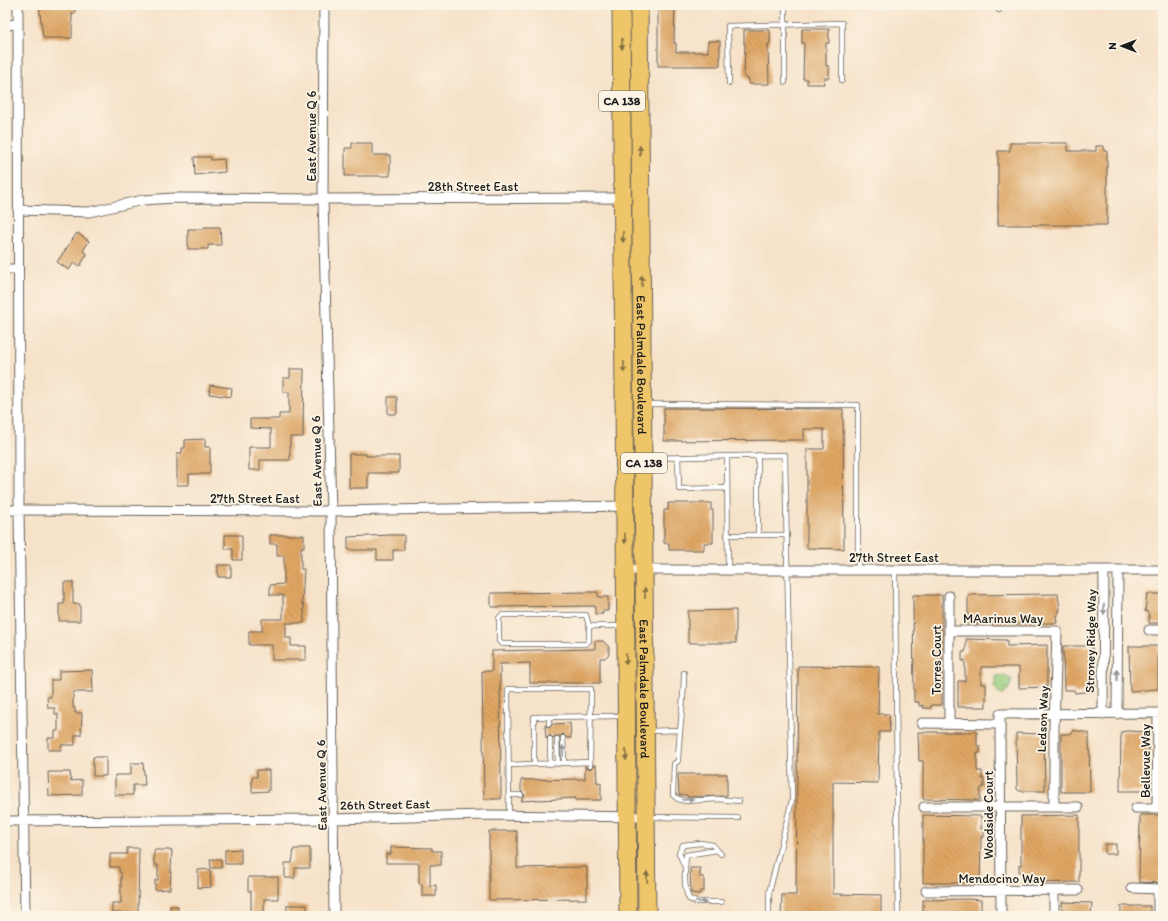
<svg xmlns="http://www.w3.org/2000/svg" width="1168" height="921" font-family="Itim,sans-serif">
	<defs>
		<pattern id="park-crowns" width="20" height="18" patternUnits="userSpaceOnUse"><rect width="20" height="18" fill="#99cc7d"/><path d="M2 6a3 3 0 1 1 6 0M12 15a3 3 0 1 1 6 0" fill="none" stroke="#83af6b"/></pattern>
		<pattern id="building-back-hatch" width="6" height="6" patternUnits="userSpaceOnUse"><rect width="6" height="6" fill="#dfa664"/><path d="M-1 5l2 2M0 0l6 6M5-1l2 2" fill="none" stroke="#bf8e56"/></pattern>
	</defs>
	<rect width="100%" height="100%" fill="#fcf5e5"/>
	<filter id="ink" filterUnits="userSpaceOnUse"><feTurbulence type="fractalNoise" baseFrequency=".025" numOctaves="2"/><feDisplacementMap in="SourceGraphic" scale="8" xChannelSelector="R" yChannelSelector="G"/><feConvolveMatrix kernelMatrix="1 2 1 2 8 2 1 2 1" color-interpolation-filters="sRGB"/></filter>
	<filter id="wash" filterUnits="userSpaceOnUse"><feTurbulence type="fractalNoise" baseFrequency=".012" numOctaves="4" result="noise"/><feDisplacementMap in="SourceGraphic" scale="16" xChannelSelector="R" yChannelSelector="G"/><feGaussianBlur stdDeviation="0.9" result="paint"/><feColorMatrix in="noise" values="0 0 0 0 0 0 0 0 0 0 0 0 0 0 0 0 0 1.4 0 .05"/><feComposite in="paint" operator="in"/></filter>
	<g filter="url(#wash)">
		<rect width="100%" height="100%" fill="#f6e2c9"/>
		<path fill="url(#park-crowns)" stroke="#5a744c" d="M1005,675L1012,680L1009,689L1001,695L994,687L996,676Z"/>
		<g id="blocks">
			<path fill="url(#building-back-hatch)" d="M39,5H75V13H72V38H43Z
				M658,6H675L674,43H676V52H708V41H720V66H658Z
				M802,29H829V43H826V66H829V78H824V84H807V79H803L804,43H802Z
				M744,30H770V44H768L769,84H749V79L744,77L745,44H744Z
				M352,143H372V155H390V176H345V148H352Z
				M1010,143H1068V151H1096V146H1104V151H1107V225H998V151H1010Z
				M194,157H211V160L224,159L225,172L195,175Z
				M204,227H220L221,245H208V249H188V229H204Z
				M77,233L89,241L83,251L87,254L80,266L74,262L69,270L57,262Z
				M290,369H304L303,437H290V460H260V470H249V447H271V429L250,428V419H279V414H289V392H283V378H290Z
				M210,385L232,388L231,397L209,394Z
				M388,397H397V414H388Z
				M664,408L843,409L844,549L807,548V449H824V429H804V440L664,441Z
				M205,439V447H210V474H189V485H177V453H182V448H185V440Z
				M349,454H366V456H399V473H368V488H349Z
				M668,503H711V510H713V543H704V550H669V543H664V510H668Z
				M225,535H242V560H233V549H225Z
				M270,535H304V547H301V569H304L302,604H304V623H286V638H291V646H306V660H272V645H249V631H262V619H283V595H270V585L284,584V556H277V544H270Z
				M390,535H404V550H393V560H377V550H348V537Z
				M218,565H231V577H218Z
				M64,582H73V604H80V621H59V604H64Z
				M598,592V597H608V611H602L603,614H595V606L491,607V593Z
				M1058,594L1060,611H1058V615H1056L1057,623L968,624V595Z
				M1147,594H1161V623H1149V615L1147,611L1145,612Z
				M913,595H942V705H931V708H923V705L919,706V702H914Z
				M736,610V643H688V611Z
				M966,639L1007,640V646L1047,645V687L1019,688V667H981V684H986V707H958V681H965V660L962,661V652H965L966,649Z
				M595,641H603L609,647V654L605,658H600V683H530V663L500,664L501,799H484L482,671H492V651L595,649Z
				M1063,646H1092L1093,691L1075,693L1074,690H1064Z
				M1129,646H1158V689L1130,691Z
				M798,666L879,667L878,714H889L890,732H879L878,783L833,782V894L881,895V916H781L782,895H796Z
				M92,670L93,692H73V708H75V713H82L81,735H75V745H61V750H48V738H55V731H58V714H55V708H48L47,697H51V680H59V671Z
				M570,723L571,738H567L563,734L560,736H555L553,738L550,735L546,739L545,725L549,728L553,724Z
				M1073,730L1089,733L1090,792H1061V734H1069L1073,732Z
				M1127,731L1148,732L1149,791H1120L1121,732Z
				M918,732H977V746H980V753H977V771H982V779H984V787H982L980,791V800L923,799V761H919Z
				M1016,733L1044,734L1045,791H1019L1017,789Z
				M93,757H106V776H93Z
				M131,763H143L145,785H133V795H115V775H131Z
				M594,765H596L597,782L601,783V800H575L576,798L521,801L525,795L521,791V780L585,779V766L590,769Z
				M257,770H269V791L252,792V777H257Z
				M48,772H70L71,781L82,780V795L49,796Z
				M678,774H727V796L687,797V795H679Z
				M923,815L981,816V829H984V837H981L980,883H923Z
				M1079,815V882L1023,883V872H1019V865H1021V816Z
				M1140,815H1163V883L1139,882Z
				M489,831H517V868L587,867V899L489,900Z
				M1105,844H1116V854H1105Z
				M391,847L432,848V851H441V865H430V886L436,885V896H422V884H419V863H386V854H391Z
				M127,848H139L138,913H112V903H121V872H119V867H110V854H127Z
				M299,848H310V868H295V878H285V863H292L294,849H299Z
				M241,849V864H225V850Z
				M154,850H172L170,889L155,890V880H158V865H154Z
				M210,859H221V868H211Z
				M690,868H700V877H704V891H700V894L691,893Z
				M210,869L211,887L198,888V870Z
				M248,877H278V899H264V915H251V891H248Z
				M967,899L981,900V916H923V900Z
				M1062,902L1092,903L1091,915L1062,914Z
				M287,905H307V916H287Z
				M170,906H178V916H170Z
				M1121,906H1150V916H1121Z"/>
		</g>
	</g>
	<g filter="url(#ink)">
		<use href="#blocks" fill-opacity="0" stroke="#686159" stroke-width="1"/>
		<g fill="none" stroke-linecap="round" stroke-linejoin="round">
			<g stroke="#686159" stroke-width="6">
				<path id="lane" d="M999,5V10
					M785,82V5
					M729,83L728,26L842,23V80
					M645,404L858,405V570
					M758,455V535
					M727,456L728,570
					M678,457L679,489L727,488
					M645,458L785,455L792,800L769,893V916
					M727,535H787
					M895,570L898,916
					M589,626V641L586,644H502L499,641V618L502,615H586L589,626H622
					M684,673C684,703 679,731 678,761L674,764L673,795L678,799L686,801L718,799L739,801
					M549,717V724
					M649,731L679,730
					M563,738L564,763
					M550,739V764
					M557,739L558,764
					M590,762L534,764V717L623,716
					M509,765L534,764
					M509,795H521
					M509,815L508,689H591L590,765
					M650,817L738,818
					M721,854L717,850L686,855C685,869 683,886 689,899L696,902H721
					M685,867L679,853L683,845L701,843L713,845L717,850"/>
			</g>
			<g stroke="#686159" stroke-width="11">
				<path id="street" d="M18,5L19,510L25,916
					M324,5L323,199L331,511L334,916
					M5,25L18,24
					M18,210L89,212L143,200L174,198L323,199L623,198
					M5,269H18
					M5,510L331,511L625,506
					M625,570H1163
					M949,596V723
					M1149,630H1163
					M949,631H1057L1054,727V807
					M1103,714L1104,570
					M1117,714L1118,570
					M922,723L1000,724
					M924,807H1078
					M1136,808H1163
					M1157,808L1158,713
					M5,821L334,819L485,815L647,817
					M1132,888L1163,889
					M926,891L1078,890
					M1054,891V916
					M1001,916L1000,714L1163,713
					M1158,916V889"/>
			</g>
			<g stroke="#686159" stroke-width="19">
				<g id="highway">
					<path d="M621,5L628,916"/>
					<path id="s1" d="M639,5L647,916"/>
				</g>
			</g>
			<use href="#lane" stroke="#fff" stroke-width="4.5"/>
			<use href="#street" stroke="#fff" stroke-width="9"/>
			<use href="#highway" stroke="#eec569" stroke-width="17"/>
		</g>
		<defs><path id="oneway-solid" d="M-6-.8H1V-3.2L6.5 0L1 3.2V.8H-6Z"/></defs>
		<g fill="#857042">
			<use href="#oneway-solid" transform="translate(622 44) rotate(90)"/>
			<use href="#oneway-solid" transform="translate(640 151) rotate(-91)"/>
			<use href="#oneway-solid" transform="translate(623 237) rotate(90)"/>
			<use href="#oneway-solid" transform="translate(642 281) rotate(-91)"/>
			<use href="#oneway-solid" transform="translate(624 367) rotate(90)"/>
			<use href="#oneway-solid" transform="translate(625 538) rotate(90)"/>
			<use href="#oneway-solid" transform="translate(645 593) rotate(-91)"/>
			<use href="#oneway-solid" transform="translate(626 659) rotate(90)"/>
			<use href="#oneway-solid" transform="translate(626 755) rotate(90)"/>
			<use href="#oneway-solid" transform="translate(647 877) rotate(-91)"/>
		</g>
		<g fill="#999">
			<use href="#oneway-solid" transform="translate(1104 609) rotate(90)"/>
			<use href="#oneway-solid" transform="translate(1117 675) rotate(-90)"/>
			<use href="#oneway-solid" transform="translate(563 751) rotate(-92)"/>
			<use href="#oneway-solid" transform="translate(688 800) rotate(1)"/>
			<use href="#oneway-solid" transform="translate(701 902) rotate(5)"/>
		</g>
	</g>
	<g text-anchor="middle" stroke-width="3.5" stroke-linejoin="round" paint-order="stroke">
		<g fill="#fcf5e5" stroke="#5f5d58" stroke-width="1">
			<rect x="599" y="91" width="46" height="20" rx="3"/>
			<rect x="621" y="453" width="46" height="20" rx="3"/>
		</g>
		<g font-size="12" font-weight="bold" fill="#1c1c1c">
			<text x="622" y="105">CA 138</text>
			<text x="644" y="467">CA 138</text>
		</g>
		<g font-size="13" fill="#1c1c1c" stroke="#fcf5e5">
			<text transform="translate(311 136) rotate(-90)" y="5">East Avenue Q 6</text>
			<text x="473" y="191">28th Street East</text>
			<text dy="5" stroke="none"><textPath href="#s1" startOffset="360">East Palmdale Boulevard</textPath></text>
			<text transform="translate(316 461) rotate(-91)" y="5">East Avenue Q 6</text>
			<text x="255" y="503">27th Street East</text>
			<text x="894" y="562">27th Street East</text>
			<text x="1003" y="623">MAarinus Way</text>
			<text transform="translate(1090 641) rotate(-89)" y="5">Stroney Ridge Way</text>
			<text transform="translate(936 660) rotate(-90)" y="5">Torres Court</text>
			<text dy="5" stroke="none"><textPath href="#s1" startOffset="684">East Palmdale Boulevard</textPath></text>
			<text transform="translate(1042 719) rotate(-88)" y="5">Ledson Way</text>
			<text transform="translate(1145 761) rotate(-90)" y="5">Bellevue Way</text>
			<text transform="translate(321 785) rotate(-91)" y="5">East Avenue Q 6</text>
			<text transform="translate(385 804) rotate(-1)" y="5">26th Street East</text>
			<text transform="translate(988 815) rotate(-90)" y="5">Woodside Court</text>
			<text x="1002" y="883">Mendocino Way</text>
		</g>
	</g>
	<rect width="1168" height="921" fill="none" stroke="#fcf5e5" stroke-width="20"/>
	<g transform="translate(1122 46) rotate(270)" stroke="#fcf5e5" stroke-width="3" paint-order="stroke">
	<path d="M0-3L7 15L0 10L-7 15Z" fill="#1c1c1c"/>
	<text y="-6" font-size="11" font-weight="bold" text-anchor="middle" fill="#1c1c1c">N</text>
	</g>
</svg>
